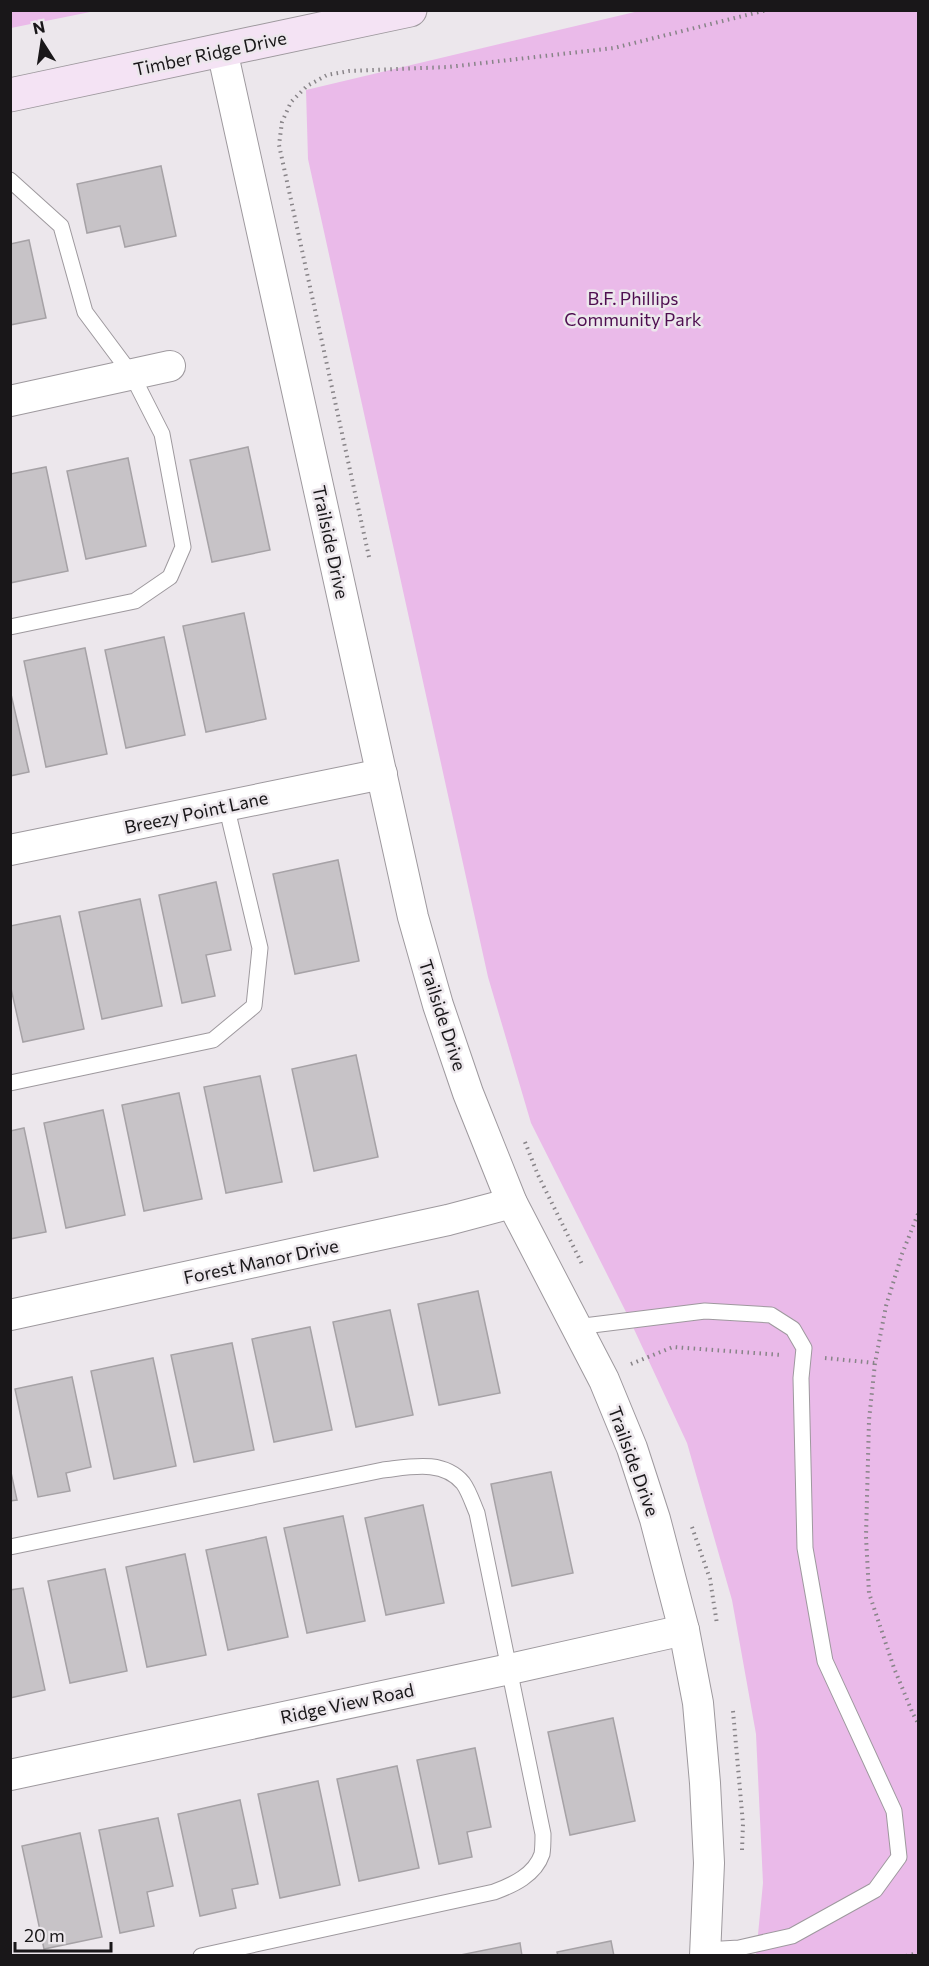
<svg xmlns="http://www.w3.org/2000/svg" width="929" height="1966" viewBox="0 0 929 1966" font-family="Commissioner,sans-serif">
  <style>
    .green { fill: #eabae9 }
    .building { fill: #c7c3c7; stroke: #a6a2a6; stroke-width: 1.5 }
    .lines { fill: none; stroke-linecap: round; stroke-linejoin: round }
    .lane-casing { stroke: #9e999e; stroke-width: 17 }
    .street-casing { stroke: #9e999e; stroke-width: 32 }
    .secondary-casing { stroke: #9e999e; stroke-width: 35 }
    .path { stroke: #888488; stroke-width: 4; stroke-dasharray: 1.5 4.5; stroke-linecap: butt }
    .lane { stroke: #fff; stroke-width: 15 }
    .street { stroke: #fff; stroke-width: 30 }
    .secondary { stroke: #f4e3f4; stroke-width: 33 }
    .labels { text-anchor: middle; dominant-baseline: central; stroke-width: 5; stroke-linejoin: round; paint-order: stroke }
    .street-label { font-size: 18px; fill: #191719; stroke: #ece7ec }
    .park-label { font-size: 18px; fill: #4e0e50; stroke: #ece7ec }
  </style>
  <rect width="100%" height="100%" fill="#ece7ec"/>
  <g class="green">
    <path d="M11,10H95V11L11,28Z"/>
    <path d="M639,11H918V1955H756L763,1883L756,1734L732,1600L687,1443L626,1312L531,1123L488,977L308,159L306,90Z"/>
  </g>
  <g class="building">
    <path d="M161,166L176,236L125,247L120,226L87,233L77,184Z"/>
    <path d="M29,240L46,318L10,325V244Z"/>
    <path d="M248,447L270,550L212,562L190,460Z"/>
    <path d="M128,458L146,546L86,559L67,471Z"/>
    <path d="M46,467L68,571L10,583V474Z"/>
    <path d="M244,613L266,719L206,732L183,626Z"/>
    <path d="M164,637L185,735L126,748L105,650Z"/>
    <path d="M85,648L107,754L46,767L24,661Z"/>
    <path d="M10,690L29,772L10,776Z"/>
    <path d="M338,860L359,961L295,974L273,874Z"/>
    <path d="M216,882L231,950L206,955L215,996L182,1003L159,895Z"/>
    <path d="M140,899L162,1006L102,1019L79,912Z"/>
    <path d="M60,916L84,1029L23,1042L10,984V926Z"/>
    <path d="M356,1055L378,1157L314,1171L292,1069Z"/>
    <path d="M260,1076L282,1182L226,1193L204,1087Z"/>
    <path d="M179,1093L202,1199L144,1211L122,1105Z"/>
    <path d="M103,1110L125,1215L66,1228L44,1123Z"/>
    <path d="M24,1128L46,1232L10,1239V1131Z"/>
    <path d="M478,1291L500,1393L439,1405L418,1304Z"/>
    <path d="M390,1310L413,1415L356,1427L333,1322Z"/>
    <path d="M310,1327L332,1430L274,1442L252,1339Z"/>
    <path d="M232,1343L254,1450L194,1462L171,1355Z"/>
    <path d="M153,1358L176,1466L114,1479L91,1371Z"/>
    <path d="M72,1377L91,1467L66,1473L70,1491L38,1497L15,1389Z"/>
    <path d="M10,1468L17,1500L10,1501Z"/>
    <path d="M551,1472L573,1573L512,1586L491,1484Z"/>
    <path d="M423,1505L444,1603L386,1615L365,1518Z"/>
    <path d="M343,1516L365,1621L307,1633L284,1528Z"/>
    <path d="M266,1537L288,1637L228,1650L206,1550Z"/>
    <path d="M185,1554L206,1655L147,1667L126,1567Z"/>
    <path d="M105,1569L127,1671L70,1683L48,1581Z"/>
    <path d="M23,1588L45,1690L10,1698V1590Z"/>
    <path d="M613,1718L635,1821L570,1835L548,1732Z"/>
    <path d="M475,1748L491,1827L467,1832L472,1857L439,1864L417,1760Z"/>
    <path d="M397,1766L419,1868L359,1881L337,1779Z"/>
    <path d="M318,1781L340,1885L280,1898L258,1794Z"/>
    <path d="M240,1800L258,1884L232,1889L236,1908L200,1916L178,1814Z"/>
    <path d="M158,1818L173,1886L147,1892L154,1926L120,1933L99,1830Z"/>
    <path d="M80,1833L102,1937L44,1949L22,1846Z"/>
    <path d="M611,1941L614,1956H558L557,1952Z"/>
    <path d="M520,1943L522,1956H460V1955Z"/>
  </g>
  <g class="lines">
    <g class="lane-casing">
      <g id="lane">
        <path d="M10,180L61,226L85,312L132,375L162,434L183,547L170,577L135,601L10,627"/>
        <path d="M10,1083L213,1040L254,1006L260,948L226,805"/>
        <path d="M576,1327L705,1311L771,1315L793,1329L804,1348L801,1378L805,1548L825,1661L894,1811L899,1857L875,1890L792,1936L739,1948L705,1950"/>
        <path d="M10,1547L383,1470C410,1467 443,1459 463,1483C469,1491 473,1504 477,1513L543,1834C543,1840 543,1848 542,1854C535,1875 513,1885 494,1892L201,1956"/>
      </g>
    </g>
    <g class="street-casing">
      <g id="street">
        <path d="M222,50L413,917L438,1005L468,1093L512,1203L604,1380L632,1448L655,1519L684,1630L698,1703L705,1783L709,1863L705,1956"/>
        <path d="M10,401L170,366"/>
        <path d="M10,850L382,774"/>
        <path d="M10,1315L448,1220L512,1203"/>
        <path d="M10,1775L510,1669L684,1630"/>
      </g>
    </g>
    <g class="secondary-casing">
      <path id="secondary" d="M10,95L410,10"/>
    </g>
    <g class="path">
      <path d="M369,557L279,145L282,122L291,102L307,86L327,75L349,71L448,67L614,48L767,10"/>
      <path d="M525,1142L538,1175L583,1266"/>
      <path d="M918,1214L902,1254L886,1306L875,1363L869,1420L866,1537L869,1593L894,1668L913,1714L918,1723"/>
      <path d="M825,1358L875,1363"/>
      <path d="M631,1364L673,1347L782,1355"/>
      <path d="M692,1527L710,1579L717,1624"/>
      <path d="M733,1711L743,1824L742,1850"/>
      <path d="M906,1956L918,1953"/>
    </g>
    <use href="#lane" class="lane"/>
    <use href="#street" class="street"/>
    <use href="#secondary" class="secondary"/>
  </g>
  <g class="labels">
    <g class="street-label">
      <text transform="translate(210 53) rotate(-12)">Timber Ridge Drive</text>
      <text transform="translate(331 542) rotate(78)">Trailside Drive</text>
      <text transform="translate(196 812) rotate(-12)">Breezy Point Lane</text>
      <text transform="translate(443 1015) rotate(72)">Trailside Drive</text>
      <text transform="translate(261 1261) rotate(-12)">Forest Manor Drive</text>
      <text transform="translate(634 1461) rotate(70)">Trailside Drive</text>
      <text transform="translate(347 1703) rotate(-12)">Ridge View Road</text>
    </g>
    <g class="park-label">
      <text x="633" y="298">B.F. Phillips<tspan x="633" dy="21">Community Park</tspan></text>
    </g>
  </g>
  <rect width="929" height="1966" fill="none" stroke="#191719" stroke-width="24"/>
  <g transform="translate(42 42) rotate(348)" stroke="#ece7ec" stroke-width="4.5" paint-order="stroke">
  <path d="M0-4.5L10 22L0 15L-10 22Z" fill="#191719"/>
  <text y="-9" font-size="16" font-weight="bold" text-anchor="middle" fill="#191719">N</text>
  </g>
  <path d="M15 1942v9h96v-9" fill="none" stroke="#191719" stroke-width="3"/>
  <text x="24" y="1942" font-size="18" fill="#191719" stroke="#ece7ec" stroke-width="4.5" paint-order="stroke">20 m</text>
</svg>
